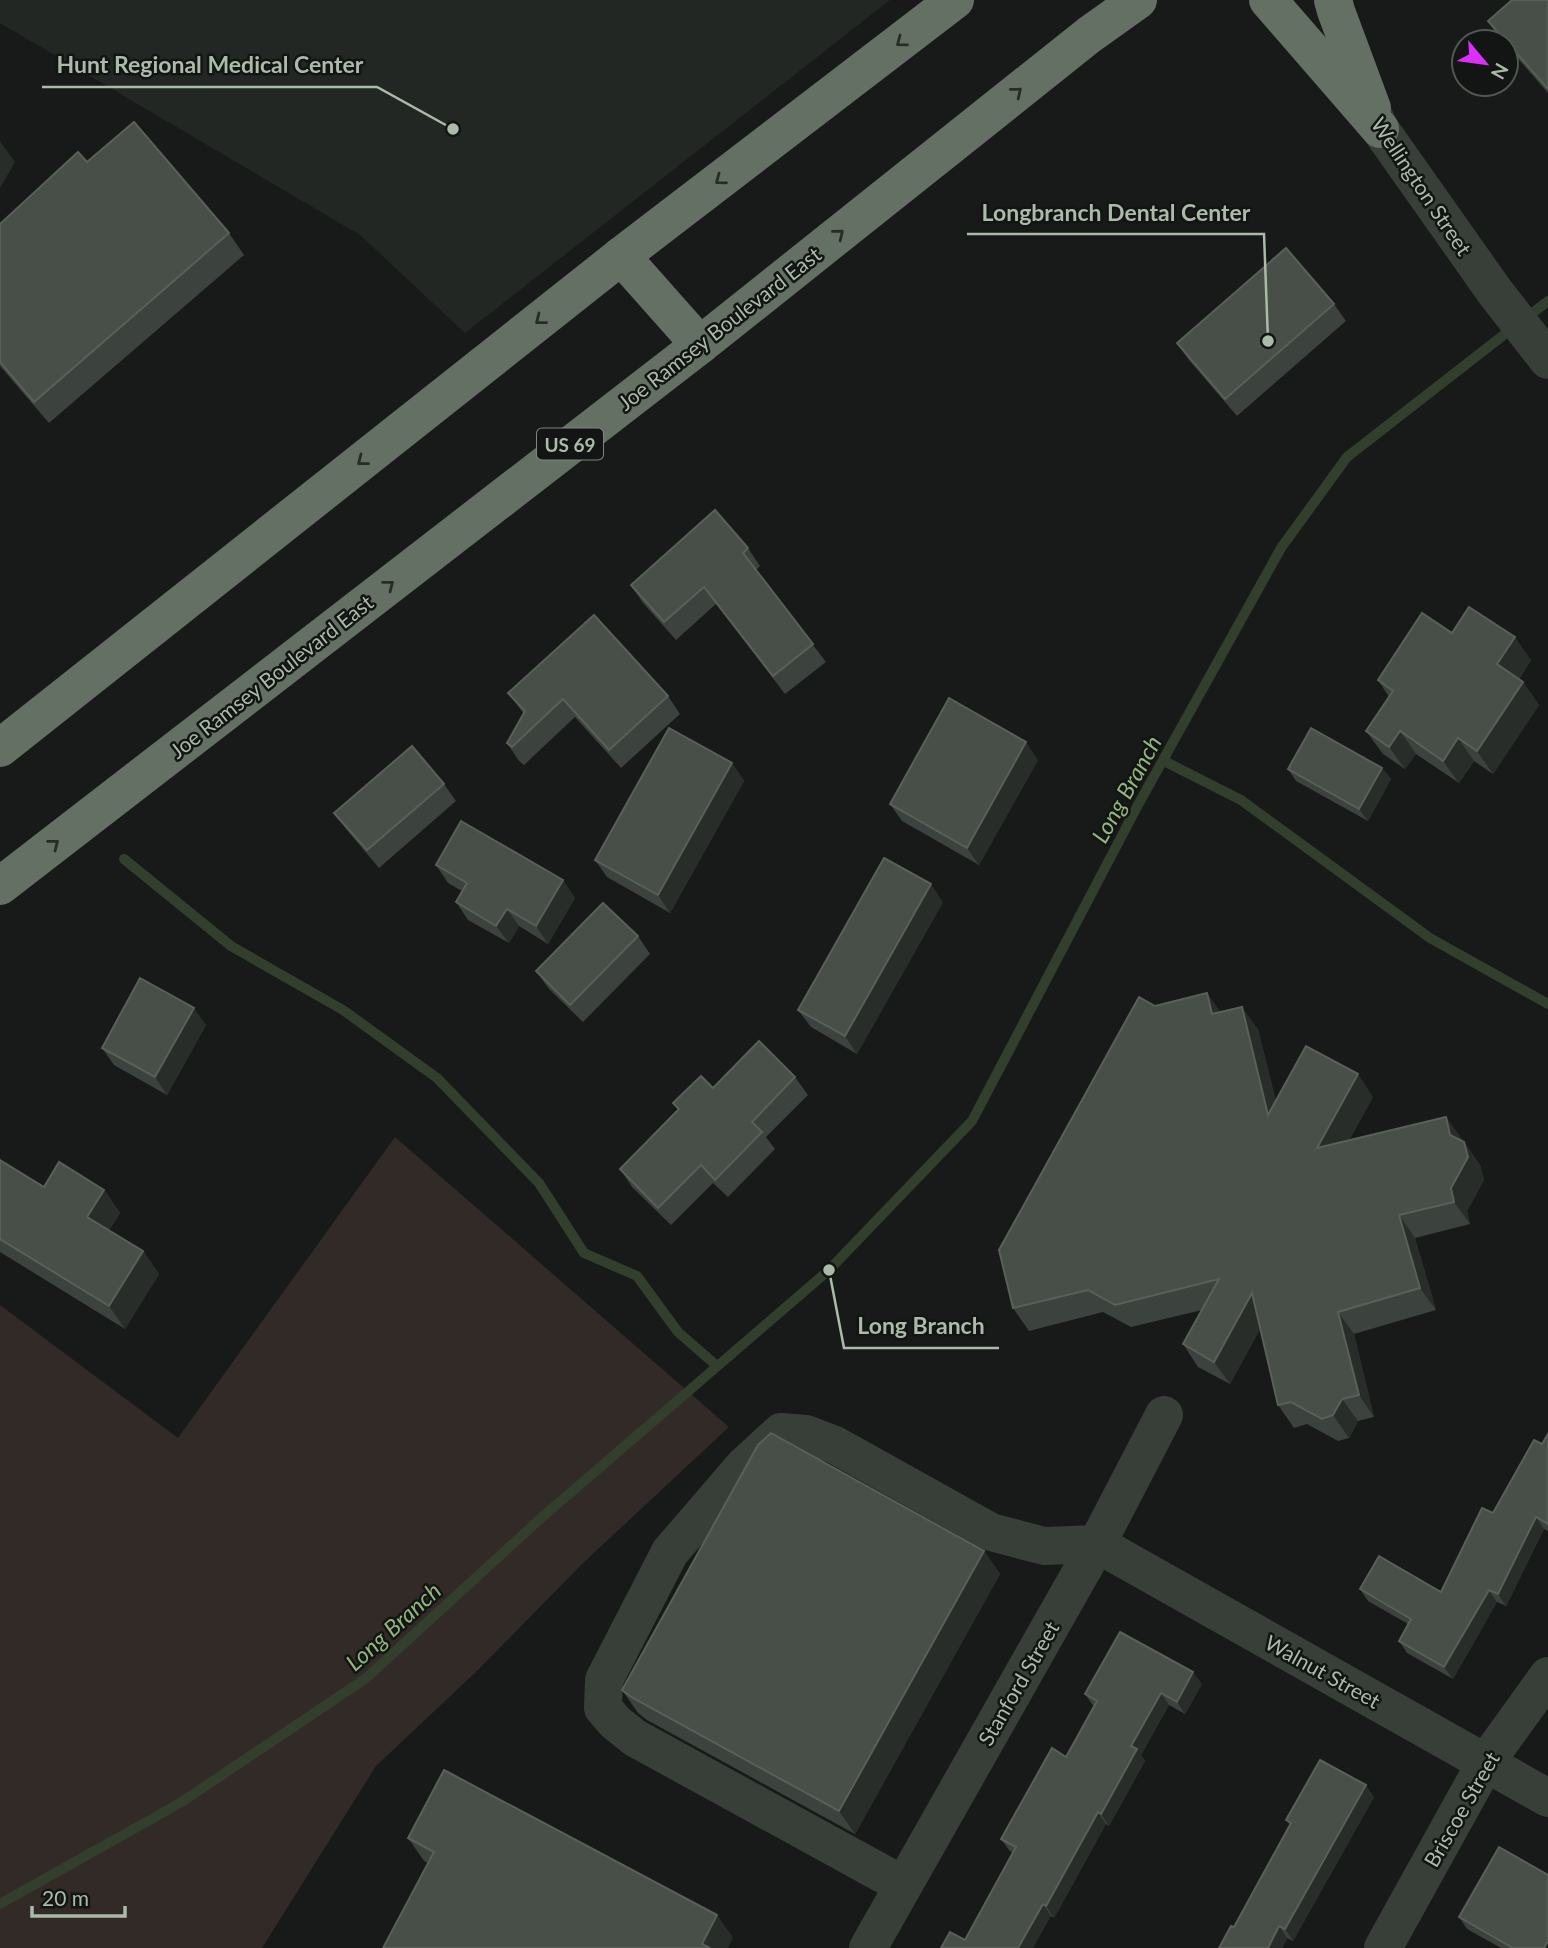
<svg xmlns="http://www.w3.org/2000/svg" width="1548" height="1948" viewBox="0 0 1548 1948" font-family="Lato,sans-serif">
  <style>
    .built { fill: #232724 }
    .green { fill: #322a27 }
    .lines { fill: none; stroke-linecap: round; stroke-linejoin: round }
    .stream { stroke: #333f2d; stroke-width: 10 }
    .minor { stroke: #383f38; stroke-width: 38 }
    .highway { stroke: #657064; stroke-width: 38 }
    .wall { fill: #3c423d }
    .shaded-wall { fill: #282d29 }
    .building { fill: #484f49; stroke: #586058; stroke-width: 2 }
    .oneway { stroke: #272c27 }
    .labels { text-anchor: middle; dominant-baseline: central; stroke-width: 5; stroke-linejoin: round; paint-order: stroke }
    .shield { fill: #121513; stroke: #7d887c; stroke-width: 2 }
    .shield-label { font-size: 19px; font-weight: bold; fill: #abbaa9 }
    .street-label { font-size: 21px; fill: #abbaa9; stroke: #121513 }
    .water-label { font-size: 23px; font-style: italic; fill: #93b67f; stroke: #121513 }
    .leader { fill: none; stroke: #abbaa9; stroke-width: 2.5 }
    .callout-dot { fill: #abbaa9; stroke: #121513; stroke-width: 2.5 }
    .callout-label { font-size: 23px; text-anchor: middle; font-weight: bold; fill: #abbaa9; stroke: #121513; stroke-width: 5; stroke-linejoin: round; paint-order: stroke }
  </style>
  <rect width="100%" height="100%" fill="#171a18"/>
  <path class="built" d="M0,0H890L465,333L360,235L0,23Z"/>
  <path class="green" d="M395,1137L729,1427L582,1564L478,1670L376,1766L262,1948H0V1305L178,1438Z"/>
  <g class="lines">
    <g class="stream">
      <path d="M1526,318L1548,301"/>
      <path d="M1164,761L1241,800L1430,938L1548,1004"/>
      <path d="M124,859L231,946L343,1010L437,1078L539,1183L584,1253L637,1276L678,1332L717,1366"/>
      <path d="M0,1904L180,1803L365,1679L540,1519L829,1270L972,1121L1138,805L1281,548L1347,457L1514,327"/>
    </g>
    <g class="minor">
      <path d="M1365,98L1380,129L1495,292L1548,360"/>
      <path d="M903,1885L635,1738L615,1722L603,1708L604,1680L670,1552L744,1466L781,1432L806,1434L835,1445L991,1532L1044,1546L1097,1544L1548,1798"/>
      <path d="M868,1948L1097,1544L1164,1415"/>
      <path d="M1383,1948L1486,1762L1548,1676"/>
    </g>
    <g class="highway">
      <path d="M1268,0L1380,129"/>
      <path d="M1333,0L1336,11L1372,108"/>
      <path d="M621,256L700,345"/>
      <path d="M0,748L621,256L955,0"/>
      <path d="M0,886L700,345L1089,35L1138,0"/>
    </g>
  </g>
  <g class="wall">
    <path d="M1548,0V93L1506,45V42H1503L1500,39L1488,21Z"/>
    <path d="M87,162L229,233L244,255L49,423L0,366V224Z"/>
    <path d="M1334,304L1346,321L1237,416L1189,360L1177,343Z"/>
    <path d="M748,548L760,566L756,570L826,662L785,694L716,604L676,640L643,603L631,585Z"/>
    <path d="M1452,633L1531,660L1519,679L1523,682L1539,705L1493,774L1474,761L1459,783L1416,754L1405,769L1383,754L1366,731L1389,697L1378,680Z"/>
    <path d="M508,693L668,696L680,714L621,768L575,717L524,765L519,761L507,743L524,714Z"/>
    <path d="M1038,760L979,865L902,821L890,804Z"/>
    <path d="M732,763L744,781L670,913L607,877L595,860Z"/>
    <path d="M1382,768L1391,779L1368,821L1296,781L1288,769Z"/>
    <path d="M444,784L456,801L379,868L347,830L334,813Z"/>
    <path d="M436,865L563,880L575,898L548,944L519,926L509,943L468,920L456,902L462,891L448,883Z"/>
    <path d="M943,902L857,1054L811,1027L798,1010Z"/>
    <path d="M638,936L650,954L583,1022L549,989L536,971Z"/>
    <path d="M1207,993L1220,1012L1258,1029L1276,1102L1373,1097L1349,1140L1446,1117L1462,1141L1464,1142L1480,1165L1484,1180L1467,1211L1470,1224L1415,1238L1436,1310L1354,1334L1374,1417L1358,1421L1349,1438L1338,1441L1307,1424L1294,1428L1278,1405L1260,1329L1230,1384L1198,1367L1183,1344L1202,1310L1131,1327L1103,1312L1029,1331L1013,1308L1155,1006Z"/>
    <path d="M206,1025L167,1095L114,1065L102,1048Z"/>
    <path d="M795,1077L808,1095L766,1137L775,1149L728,1197L713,1183L671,1225L632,1187L620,1169L678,1110L673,1103L713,1088Z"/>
    <path d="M0,1160L44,1187L104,1190L120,1213L109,1230L143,1251L159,1274L125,1329L0,1252Z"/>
    <path d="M1548,1434V1531L1544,1529L1506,1606L1497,1602L1453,1679L1407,1653L1399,1641L1408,1624L1368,1601L1360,1589L1441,1592L1493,1513L1542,1444Z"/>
    <path d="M984,1551L1000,1574L855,1834L647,1720L638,1713L622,1690Z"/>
    <path d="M1202,1684L1185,1714L1169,1705L1141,1755L1145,1761L1109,1826L1106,1824L1054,1918L1051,1916L965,1940L1013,1853L1009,1850L1001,1839L1066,1757L1094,1707L1085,1694Z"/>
    <path d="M1374,1797L1293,1941L1287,1938L1282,1948H1219L1234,1927L1290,1825L1286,1820Z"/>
    <path d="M408,1838L717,1915L733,1938L428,1863L424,1861Z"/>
    <path d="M1459,1917L1548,1948H1501L1467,1929Z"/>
  </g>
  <g class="shaded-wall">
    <path d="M0,141L15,162L0,188Z"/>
    <path d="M1515,637L1531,660L1513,687L1497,664Z"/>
    <path d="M1523,682L1539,705L1493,774L1477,751Z"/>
    <path d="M1400,731L1416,754L1405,769L1389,747Z"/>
    <path d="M1458,738L1474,761L1459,783L1443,761Z"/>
    <path d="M1026,742L1038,760L979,865L967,848Z"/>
    <path d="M732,763L744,781L670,913L658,895Z"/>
    <path d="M1382,768L1391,779L1368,821L1359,809Z"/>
    <path d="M563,880L575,898L548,944L536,926Z"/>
    <path d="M931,884L943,902L857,1054L845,1036Z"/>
    <path d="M507,909L519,926L509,943L496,926Z"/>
    <path d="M1207,993L1223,1016L1212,1014Z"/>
    <path d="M1242,1007L1258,1029L1284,1137L1268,1115Z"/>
    <path d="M194,1008L206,1025L167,1095L155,1077Z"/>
    <path d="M1358,1074L1373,1097L1333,1170L1317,1148Z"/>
    <path d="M1446,1117L1462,1139L1466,1157L1450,1135Z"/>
    <path d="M1464,1142L1480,1165L1484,1180L1467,1211L1470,1224L1454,1202L1451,1188Z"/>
    <path d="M104,1190L120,1213L103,1240L87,1217Z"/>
    <path d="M1399,1215L1415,1238L1436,1310L1420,1288Z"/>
    <path d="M143,1251L159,1274L125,1329L109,1306Z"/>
    <path d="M1252,1293L1267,1316L1230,1384L1214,1362Z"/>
    <path d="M1338,1312L1354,1334L1374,1417L1359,1395Z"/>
    <path d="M1342,1399L1358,1421L1349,1438L1333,1415Z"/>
    <path d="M1536,1517L1544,1529L1506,1606L1498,1594Z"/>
    <path d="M984,1551L1000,1574L855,1834L839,1811Z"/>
    <path d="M1489,1590L1497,1602L1453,1679L1444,1667Z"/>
    <path d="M1193,1672L1202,1684L1185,1714L1177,1702Z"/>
    <path d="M1161,1693L1169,1705L1141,1755L1145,1761L1109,1826L1101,1814L1131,1746Z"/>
    <path d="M1366,1785L1374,1797L1293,1941L1285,1929Z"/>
    <path d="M1098,1812L1106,1824L1054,1918L1046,1906Z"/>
    <path d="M1043,1904L1051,1916L1033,1948H1018Z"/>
    <path d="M717,1915L733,1938L728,1948H705L702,1944Z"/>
    <path d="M1279,1926L1287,1938L1282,1948H1268Z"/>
  </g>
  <g class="building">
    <path d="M1512,0H1548V89L1488,21Z"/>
    <path d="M134,122L229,233L34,402L0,362V224L78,152L87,162Z"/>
    <path d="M1286,248L1334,304L1225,399L1177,343Z"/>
    <path d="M715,510L748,548L743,553L813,644L773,676L704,587L664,622L631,585Z"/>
    <path d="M1469,607L1515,637L1497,664L1523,682L1477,751L1458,738L1443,761L1400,731L1389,747L1366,731L1393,691L1378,680L1422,613L1452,633Z"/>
    <path d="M594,615L668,696L609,750L563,699L512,747L507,743L525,711L508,693Z"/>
    <path d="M949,698L1026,742L967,848L890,804Z"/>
    <path d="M669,728L732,763L658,895L595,860Z"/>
    <path d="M1311,728L1382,768L1359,809L1288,769Z"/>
    <path d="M412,746L444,784L367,850L334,813Z"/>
    <path d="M461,821L563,880L536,926L507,909L496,926L456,902L467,883L436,865Z"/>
    <path d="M884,858L931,884L845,1036L798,1010Z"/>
    <path d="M603,903L638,936L570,1005L536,971Z"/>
    <path d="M140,978L194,1008L155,1077L102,1048Z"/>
    <path d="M1207,993L1212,1014L1242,1007L1268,1115L1306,1046L1358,1074L1317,1148L1446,1117L1450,1135L1464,1142L1468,1157L1451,1188L1454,1202L1399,1215L1420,1288L1338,1312L1359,1395L1342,1399L1333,1415L1322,1419L1291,1402L1278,1405L1252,1293L1214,1362L1183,1344L1219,1279L1115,1305L1088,1290L1013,1308L999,1250L1139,997L1155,1006Z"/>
    <path d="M759,1041L795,1077L752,1122L762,1132L715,1180L701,1165L658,1208L620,1169L679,1109L673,1103L701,1076L713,1088Z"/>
    <path d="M0,1160L44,1187L59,1162L104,1190L87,1217L143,1251L109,1306L0,1239Z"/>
    <path d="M771,1433L984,1551L839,1811L631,1697L622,1690L758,1445Z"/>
    <path d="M1548,1434V1524L1536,1517L1498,1594L1489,1590L1444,1667L1399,1641L1411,1619L1360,1589L1379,1556L1441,1592L1482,1508L1493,1513L1534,1440L1542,1444Z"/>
    <path d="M1120,1632L1193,1672L1177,1702L1161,1693L1131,1746L1137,1749L1101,1814L1098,1812L1046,1906L1043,1904L1018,1948H941L950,1932L965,1940L1016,1847L1001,1839L1052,1748L1066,1757L1097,1701L1085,1694Z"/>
    <path d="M1320,1760L1366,1785L1285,1929L1279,1926L1268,1948H1219L1231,1926L1234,1927L1291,1823L1286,1820Z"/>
    <path d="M444,1770L717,1915L702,1944L710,1948H383L434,1852L408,1838Z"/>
    <path d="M1499,1847L1548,1875V1941L1544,1948H1513L1459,1917Z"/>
  </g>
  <defs><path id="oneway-chevron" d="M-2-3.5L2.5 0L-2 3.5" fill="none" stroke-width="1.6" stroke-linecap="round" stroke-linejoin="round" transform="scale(1.75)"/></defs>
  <g class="oneway">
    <use href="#oneway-chevron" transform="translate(901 42) rotate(143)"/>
    <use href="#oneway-chevron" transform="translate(1017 92) rotate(-39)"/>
    <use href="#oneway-chevron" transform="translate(720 180) rotate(143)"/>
    <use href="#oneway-chevron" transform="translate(839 234) rotate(-39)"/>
    <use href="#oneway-chevron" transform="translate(540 320) rotate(142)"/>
    <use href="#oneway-chevron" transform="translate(362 461) rotate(142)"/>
    <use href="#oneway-chevron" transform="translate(389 585) rotate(-38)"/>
    <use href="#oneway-chevron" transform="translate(54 844) rotate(-38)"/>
  </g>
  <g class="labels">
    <rect class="shield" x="537" y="428.5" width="66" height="31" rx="5"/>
    <g class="shield-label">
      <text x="570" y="444">US 69</text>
    </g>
    <g class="street-label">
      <text transform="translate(1422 186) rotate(56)">Wellington Street</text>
      <text transform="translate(719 328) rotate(-38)">Joe Ramsey Boulevard East</text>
      <text transform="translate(271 676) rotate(-38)">Joe Ramsey Boulevard East</text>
      <text transform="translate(1323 1671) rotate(29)">Walnut Street</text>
      <text transform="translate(1018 1683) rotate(-60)">Stanford Street</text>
      <text transform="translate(1461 1809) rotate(-60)">Briscoe Street</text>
    </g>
    <g class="water-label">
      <text transform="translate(1126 789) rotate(-61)">Long Branch</text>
      <text transform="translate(393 1626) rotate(-42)">Long Branch</text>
    </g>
  </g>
  <path class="leader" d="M453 129L377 87H42M1268 341L1264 234H967M829 1270L844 1348H999"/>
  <g class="callout-dot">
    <circle cx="453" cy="129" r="7"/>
    <circle cx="1268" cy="341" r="7"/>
    <circle cx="829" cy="1270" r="7"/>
  </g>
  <g class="callout-label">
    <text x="210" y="73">Hunt Regional Medical Center</text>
    <text x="1116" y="221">Longbranch Dental Center</text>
    <text x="921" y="1334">Long Branch</text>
  </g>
  <g transform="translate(1485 63) rotate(119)"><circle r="33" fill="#121513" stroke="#4f574f" stroke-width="2"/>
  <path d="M0-5L12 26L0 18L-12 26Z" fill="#da30fa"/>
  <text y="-10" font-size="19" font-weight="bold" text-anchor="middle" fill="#abbaa9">N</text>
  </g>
  <path d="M32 1906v10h93v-10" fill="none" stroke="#abbaa9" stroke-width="3.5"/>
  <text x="42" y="1906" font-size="21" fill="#abbaa9" stroke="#121513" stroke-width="5" paint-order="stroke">20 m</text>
</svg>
